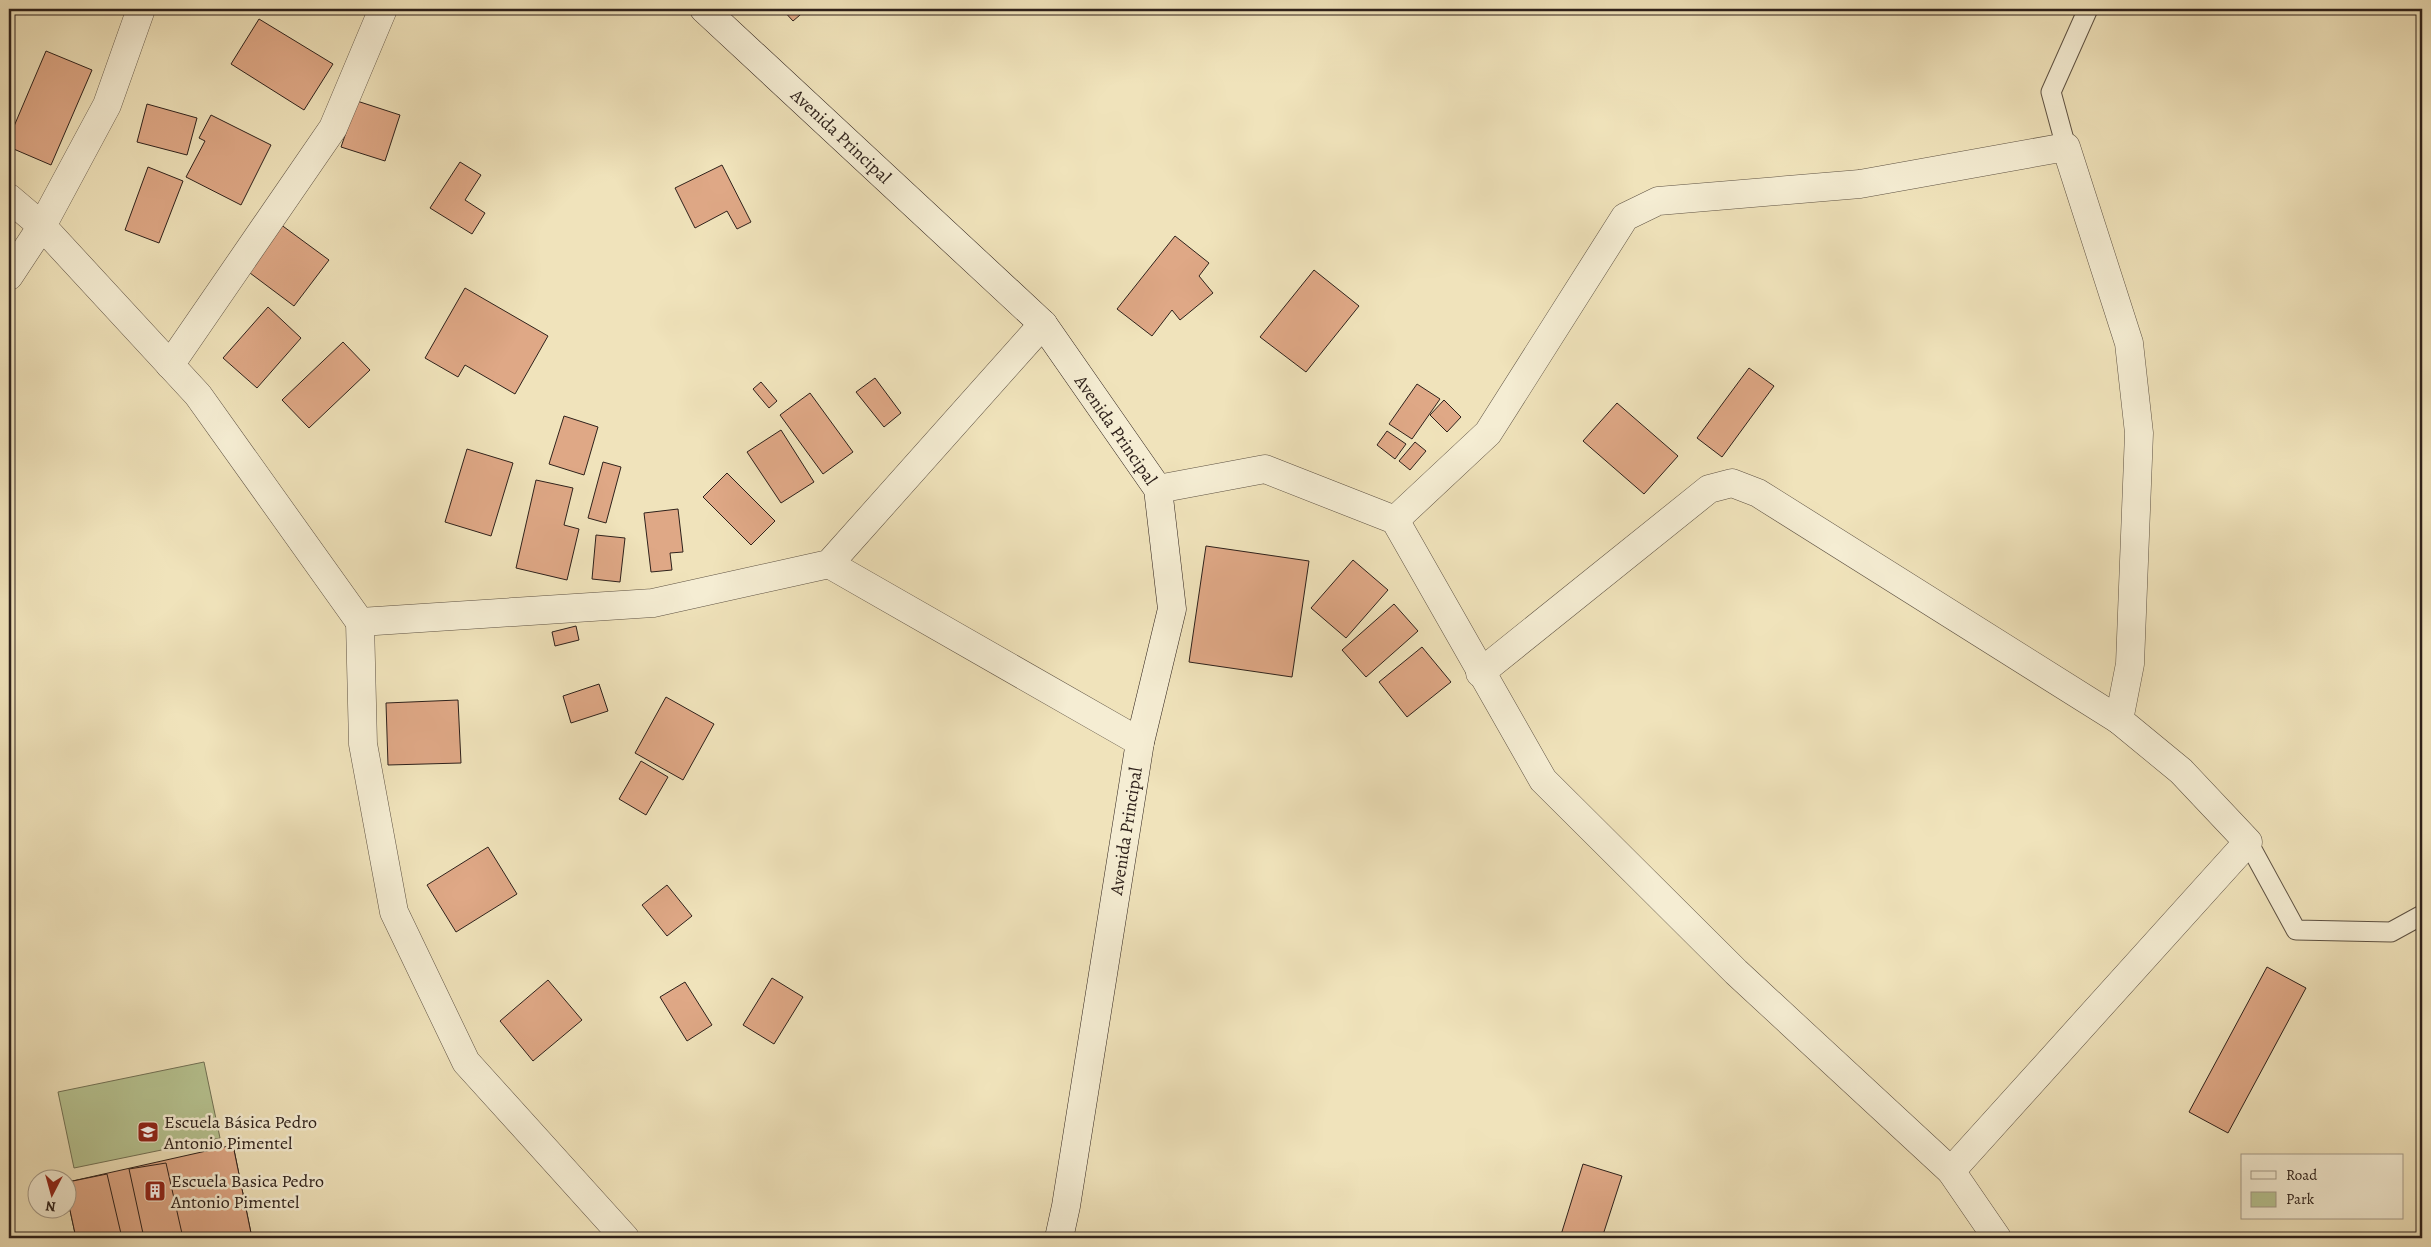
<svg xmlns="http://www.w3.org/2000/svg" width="2431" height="1247" viewBox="0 0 2431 1247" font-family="Alegreya,serif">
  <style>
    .green { fill: #b7c492; stroke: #727256 }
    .building { fill: #dfa886; stroke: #2e211b }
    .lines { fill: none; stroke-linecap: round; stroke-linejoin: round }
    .lane-casing { stroke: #5e5243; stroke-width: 21 }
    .street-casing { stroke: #5e5243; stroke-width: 29 }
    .secondary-casing { stroke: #2e211b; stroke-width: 29 }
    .lane { stroke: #f5edd3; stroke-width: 19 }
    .street { stroke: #f5edd3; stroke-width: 28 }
    .secondary { stroke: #f5edd3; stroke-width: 28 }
    .labels { text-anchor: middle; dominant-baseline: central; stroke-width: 5; stroke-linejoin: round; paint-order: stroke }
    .street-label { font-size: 18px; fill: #2e211b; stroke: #f5edd3 }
    .poi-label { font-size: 18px; fill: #2e211b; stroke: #f5edd3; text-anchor: start }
  </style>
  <rect width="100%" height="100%" fill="#f0e3bb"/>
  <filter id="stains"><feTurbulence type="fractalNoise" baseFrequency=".004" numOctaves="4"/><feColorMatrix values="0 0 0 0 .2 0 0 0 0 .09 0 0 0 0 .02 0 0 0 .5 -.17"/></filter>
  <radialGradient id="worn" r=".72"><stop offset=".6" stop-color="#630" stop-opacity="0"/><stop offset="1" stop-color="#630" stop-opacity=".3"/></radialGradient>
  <path class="green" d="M204,1062L220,1138L74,1168L58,1092Z"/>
  <g class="building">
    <path d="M782,9H807L793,21Z"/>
    <path d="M259,19L333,64L304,110L231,64Z"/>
    <path d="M46,51L92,70L51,165L9,147V138Z"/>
    <path d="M357,101L400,115L385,161L341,147Z"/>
    <path d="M147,104L197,118L187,155L137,142Z"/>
    <path d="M211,115L271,145L241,205L186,177L205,141L199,138Z"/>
    <path d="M460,162L481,175L465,200L485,213L472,234L430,208Z"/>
    <path d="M722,165L751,222L737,229L727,211L695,228L675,188Z"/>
    <path d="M148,167L183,181L159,243L125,230Z"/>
    <path d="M280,224L329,260L294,306L246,270Z"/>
    <path d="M1175,236L1209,263L1199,276L1213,293L1180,320L1172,310L1152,336L1117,309Z"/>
    <path d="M1314,270L1359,306L1306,372L1260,337Z"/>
    <path d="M465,288L548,336L515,394L465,365L458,377L425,358Z"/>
    <path d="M268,307L301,338L257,388L223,358Z"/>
    <path d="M343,342L370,370L309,428L282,400Z"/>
    <path d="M1749,368L1774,386L1722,457L1697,438Z"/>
    <path d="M875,378L901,413L884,427L856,392Z"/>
    <path d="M761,382L777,401L769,408L753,389Z"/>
    <path d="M1417,384L1440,399L1412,439L1389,424Z"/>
    <path d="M810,393L853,452L823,474L780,415Z"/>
    <path d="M1444,400L1461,417L1447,432L1430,415Z"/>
    <path d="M1617,403L1678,456L1644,494L1583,441Z"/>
    <path d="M564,416L598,427L584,475L549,464Z"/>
    <path d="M781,430L814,482L781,503L747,452Z"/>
    <path d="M1387,431L1406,444L1395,459L1377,445Z"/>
    <path d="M1415,442L1426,451L1410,470L1399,461Z"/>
    <path d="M467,449L513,463L491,536L445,522Z"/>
    <path d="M603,462L621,467L606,523L588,518Z"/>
    <path d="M727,473L775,521L751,545L703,497Z"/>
    <path d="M536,480L573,488L564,525L579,529L567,580L516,568Z"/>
    <path d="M678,509L683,552L670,553L672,570L651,572L644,513Z"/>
    <path d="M596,535L625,538L620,582L592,579Z"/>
    <path d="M1206,546L1309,561L1292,677L1189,662Z"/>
    <path d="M1353,560L1388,590L1346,638L1311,608Z"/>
    <path d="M1394,604L1418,631L1366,677L1342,650Z"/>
    <path d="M576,626L579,640L555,646L552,632Z"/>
    <path d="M1422,647L1451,682L1407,717L1379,682Z"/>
    <path d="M599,684L608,711L571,723L563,696Z"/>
    <path d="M666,697L714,724L683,780L635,753Z"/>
    <path d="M458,700L461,763L388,765L386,703Z"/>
    <path d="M641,761L668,777L646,815L619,799Z"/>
    <path d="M488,847L517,894L456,932L427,885Z"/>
    <path d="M667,885L692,916L667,936L642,905Z"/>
    <path d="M2267,967L2306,988L2228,1133L2189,1112Z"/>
    <path d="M772,978L803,997L774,1044L743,1025Z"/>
    <path d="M548,980L582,1020L533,1061L500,1021Z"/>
    <path d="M685,982L712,1025L687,1041L660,997Z"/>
    <path d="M233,1145L252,1238H206L187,1157Z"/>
    <path d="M233,1145L252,1238H76L68,1201V1182Z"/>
    <path d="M166,1163L183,1238H144L129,1169Z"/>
    <path d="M1583,1164L1622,1176L1602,1238H1560Z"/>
    <path d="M107,1174L122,1238H76L68,1201V1182Z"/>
  </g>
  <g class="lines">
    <g class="lane-casing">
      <g id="lane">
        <path d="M2066,147L2051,92L2088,9"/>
        <path d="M2248,842L2296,930L2391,932L2422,915"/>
      </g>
    </g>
    <g class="street-casing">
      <g id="street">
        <path d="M9,198L42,226L198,395L360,622L653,603L829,564L1043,324"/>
        <path d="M9,276L42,226L107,105L141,9"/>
        <path d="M170,365L333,128L383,9"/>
        <path d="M1158,489L1265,469L1395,520L1543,780L1736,972L1951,1171L1997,1238"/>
        <path d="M1395,520L1488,433L1625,217L1658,201L1860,184L2066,147L2129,343L2139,433L2130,664L2119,720L2181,771L2248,842L1951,1171"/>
        <path d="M829,564L1140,742"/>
        <path d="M360,622L363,744L394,912L466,1062L625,1238"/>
        <path d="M1480,673L1709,489L1732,483L1758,493L2119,720"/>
      </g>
    </g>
    <g class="secondary-casing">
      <path id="secondary" d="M704,9L1043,324L1158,489L1172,609L1140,742L1066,1206L1059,1238"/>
    </g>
    <use href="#lane" class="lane"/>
    <use href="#street" class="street"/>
    <use href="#secondary" class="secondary"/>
  </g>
  <defs>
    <g id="school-square" transform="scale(1.125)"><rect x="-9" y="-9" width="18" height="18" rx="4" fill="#8f2418" stroke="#f5edd3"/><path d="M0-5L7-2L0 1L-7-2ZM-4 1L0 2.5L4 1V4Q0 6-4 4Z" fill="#fff"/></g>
    <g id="building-square" transform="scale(1.125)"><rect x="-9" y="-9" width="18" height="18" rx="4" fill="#8f2418" stroke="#f5edd3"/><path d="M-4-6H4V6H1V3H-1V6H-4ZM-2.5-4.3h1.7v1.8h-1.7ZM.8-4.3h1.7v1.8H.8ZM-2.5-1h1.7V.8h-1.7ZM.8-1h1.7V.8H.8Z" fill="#fff"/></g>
  </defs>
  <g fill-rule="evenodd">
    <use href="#school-square" x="148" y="1132"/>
    <use href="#building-square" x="155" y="1191"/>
  </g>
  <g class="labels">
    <g class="street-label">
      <text transform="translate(841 136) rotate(43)">Avenida Principal</text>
      <text transform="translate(1116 430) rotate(55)">Avenida Principal</text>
      <text transform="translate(1126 831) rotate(-81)">Avenida Principal</text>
    </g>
    <g class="poi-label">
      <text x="164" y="1122">Escuela Básica Pedro<tspan x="164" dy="21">Antonio Pimentel</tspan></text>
      <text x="171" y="1181">Escuela Basica Pedro<tspan x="171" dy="21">Antonio Pimentel</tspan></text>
    </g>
  </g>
  <rect width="2431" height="1247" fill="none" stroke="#f0e3bb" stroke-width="30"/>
  <rect x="10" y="10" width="2411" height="1227" fill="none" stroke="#2e211b" stroke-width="2.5"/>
  <rect x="15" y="15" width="2401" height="1217" fill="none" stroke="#2e211b"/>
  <rect x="2241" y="1154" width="162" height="65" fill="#f5edd3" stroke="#a59b89"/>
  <rect x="2251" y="1171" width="25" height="8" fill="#f5edd3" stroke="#a59b89"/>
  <text x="2286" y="1180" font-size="15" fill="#2e211b">Road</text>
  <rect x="2251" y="1192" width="25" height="15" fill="#b7c492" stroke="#a59b89"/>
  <text x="2286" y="1204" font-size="15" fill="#2e211b">Park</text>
  <g transform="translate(52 1194) rotate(186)"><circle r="24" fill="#f5edd3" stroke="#a59b89"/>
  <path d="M0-4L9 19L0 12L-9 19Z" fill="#8f2418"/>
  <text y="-8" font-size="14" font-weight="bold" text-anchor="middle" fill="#2e211b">N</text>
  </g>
  <rect width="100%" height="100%" filter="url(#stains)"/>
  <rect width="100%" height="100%" fill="url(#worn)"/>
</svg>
